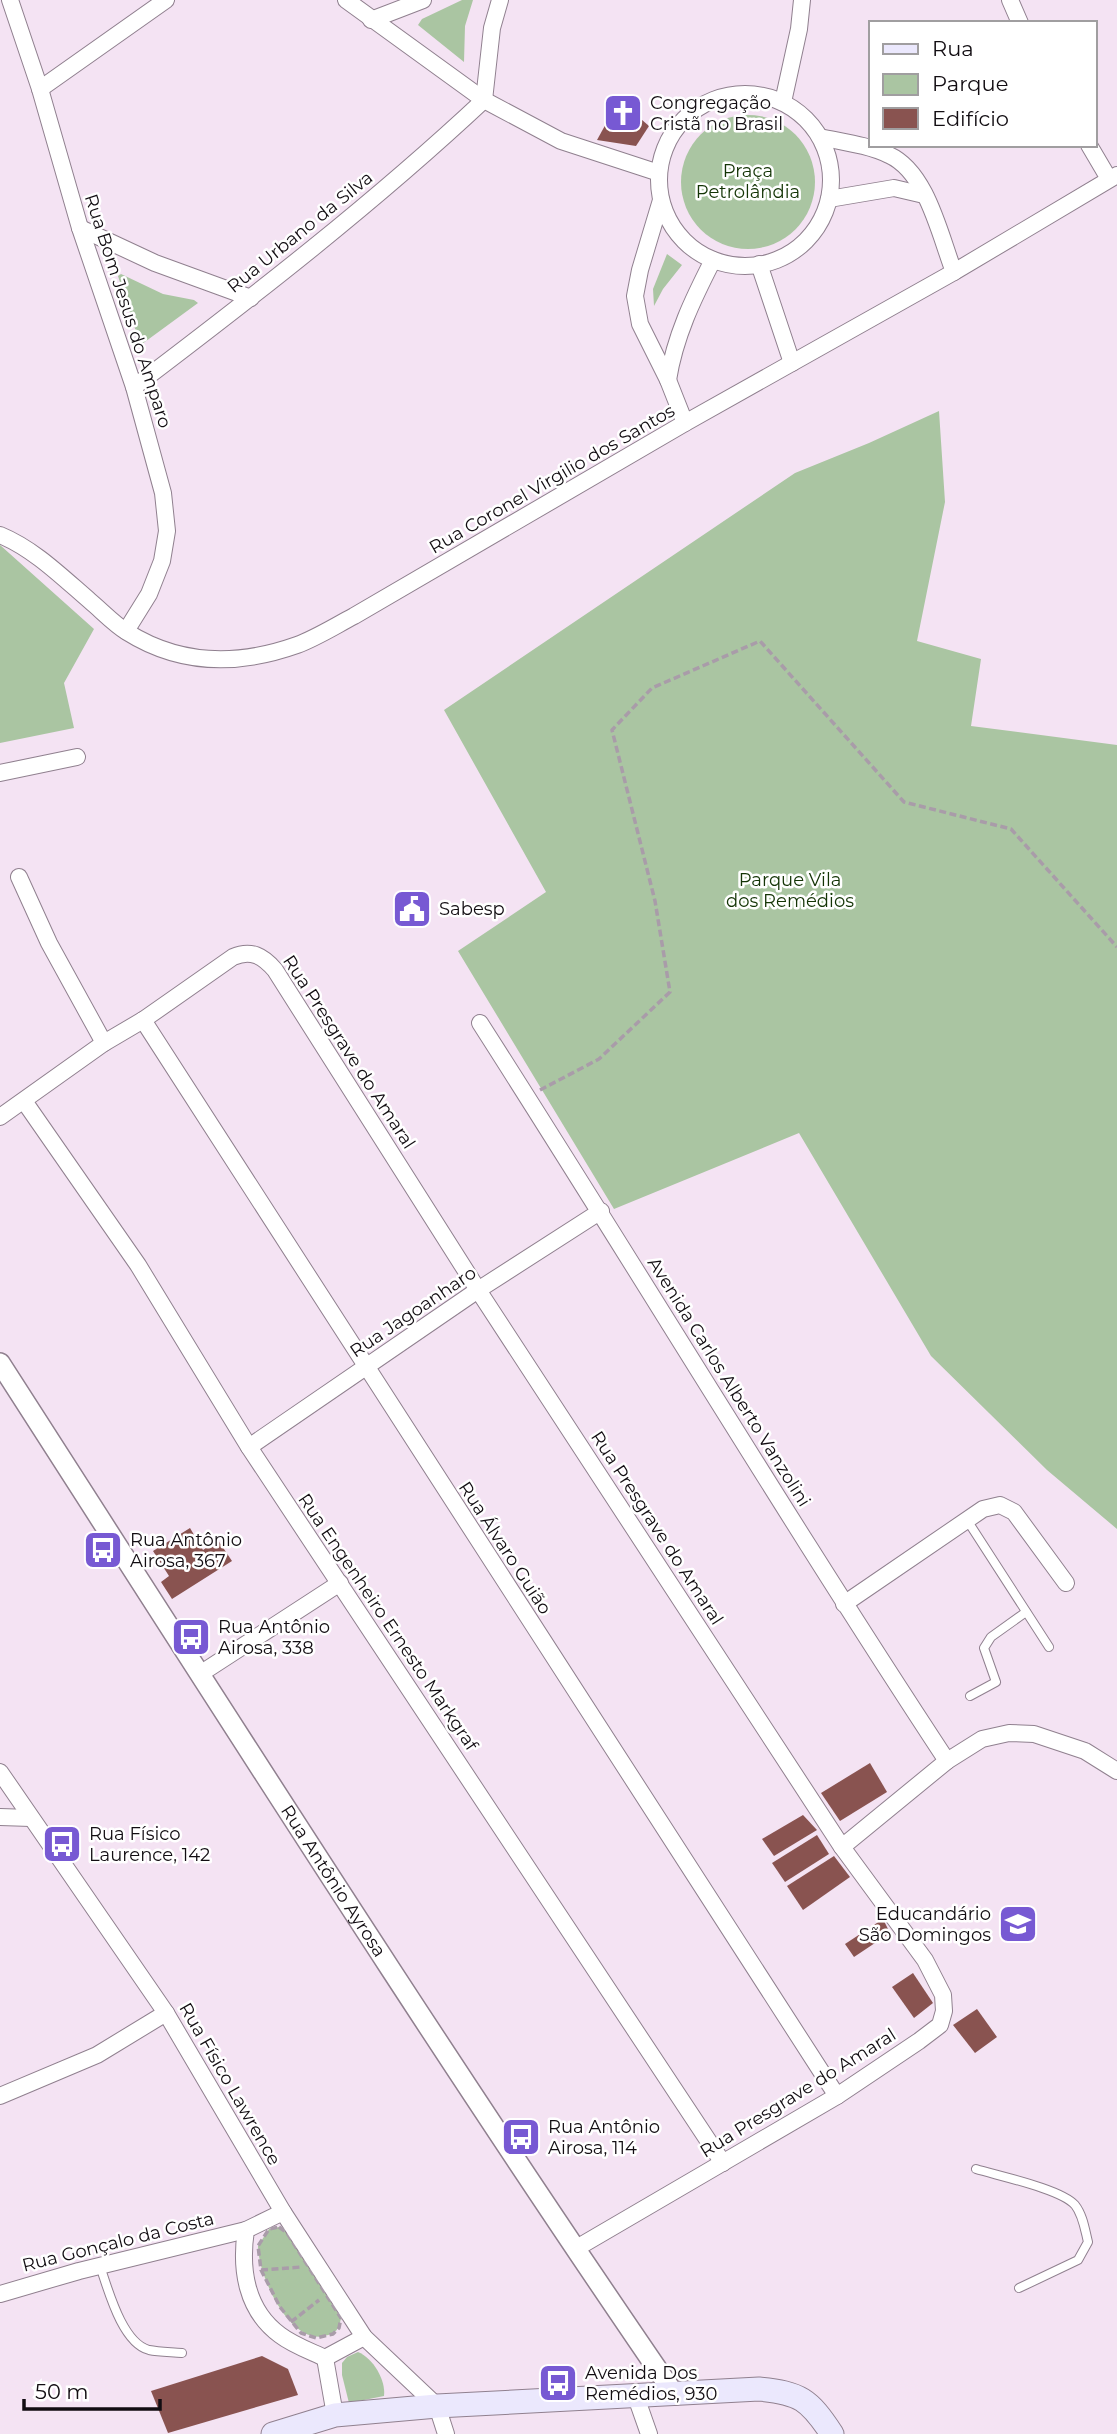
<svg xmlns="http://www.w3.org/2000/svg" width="1117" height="2434" viewBox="0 0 1117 2434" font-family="Montserrat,sans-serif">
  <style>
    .green { fill: #aac5a2 }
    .building { fill: #895350 }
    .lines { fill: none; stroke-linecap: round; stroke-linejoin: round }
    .service-casing { stroke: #90808f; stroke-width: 10 }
    .minor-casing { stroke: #90808f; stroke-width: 18 }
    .tertiary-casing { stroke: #90808f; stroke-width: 22 }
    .secondary-casing { stroke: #90808f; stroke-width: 25 }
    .path { stroke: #a99ca9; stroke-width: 3.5; stroke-dasharray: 7 3.5; stroke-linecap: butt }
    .service { stroke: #fff; stroke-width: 8 }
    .minor { stroke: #fff; stroke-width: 16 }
    .tertiary { stroke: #fff; stroke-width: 19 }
    .secondary { stroke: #ebe8fd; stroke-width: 23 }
    .labels { text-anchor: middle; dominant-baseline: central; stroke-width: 5; stroke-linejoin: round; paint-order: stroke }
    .poi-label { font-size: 18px; fill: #120d12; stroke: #fff; text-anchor: start }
    .park-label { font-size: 18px; fill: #133405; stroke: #fff }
    .street-label { font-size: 18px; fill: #120d12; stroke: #fff }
  </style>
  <rect width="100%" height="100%" fill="#f4e3f3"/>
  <g class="green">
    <path d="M462,0H473L465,26L464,62L418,25L422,19Z"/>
    <circle cx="748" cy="182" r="67"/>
    <path d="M667,254L682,265L663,289L654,306L653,289Z"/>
    <path d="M121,274L163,294L194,300L198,303L142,344H140L118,276Z"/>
    <path d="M939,411L945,502L917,641L981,659L971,726L1117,745V1529L1047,1470L931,1356L799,1133L614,1209L458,951L546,892L444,710L795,473L869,443Z"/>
    <path d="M0,545L94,629L64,683L74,728L0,743Z"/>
    <path d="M279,2227L287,2233L341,2318C339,2329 336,2334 324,2336C289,2344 258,2275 258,2246L269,2229Z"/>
    <path d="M358,2352C373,2358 386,2380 384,2396L349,2403L342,2375V2363L347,2357Z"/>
  </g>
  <g class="building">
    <path d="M619,100L649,126L636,146L597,140Z"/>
    <path d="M190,1528L203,1550L218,1540L232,1561L172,1599L161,1582L169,1576L153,1551Z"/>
    <path d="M870,1763L887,1792L840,1821L821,1793Z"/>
    <path d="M803,1815L817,1830L774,1856L762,1839Z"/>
    <path d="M817,1835L829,1854L785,1882L772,1863Z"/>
    <path d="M834,1856L850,1877L803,1910L787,1886Z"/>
    <path d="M883,1919L890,1933L854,1957L845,1944Z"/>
    <path d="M913,1973L933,2003L914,2018L892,1987Z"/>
    <path d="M977,2009L997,2037L975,2053L953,2025Z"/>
    <path d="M262,2356L288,2369L298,2395L168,2433L151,2391Z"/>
  </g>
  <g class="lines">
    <g class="service-casing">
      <g id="service">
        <path d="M967,1520L1049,1647"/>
        <path d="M970,1696L996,1682L984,1648L991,1637L1026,1612"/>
        <path d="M976,2169C999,2176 1061,2189 1075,2205C1083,2215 1085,2230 1088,2242L1078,2260L1019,2288"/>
        <path d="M100,2266C108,2289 122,2343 149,2350C159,2352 171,2352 182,2353"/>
      </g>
    </g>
    <g class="minor-casing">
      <g id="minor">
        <path d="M10,0L40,89L80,228L134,387L163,493L167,531L162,561L149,594L126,631"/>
        <path d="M346,0L484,100L561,141L659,173"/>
        <path d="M1010,0L1020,23"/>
        <path d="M371,20L423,0"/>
        <path d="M40,89L166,0"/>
        <circle cx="745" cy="180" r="86"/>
        <path d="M484,100L492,28L500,0"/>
        <path d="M783,102L799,29L802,0"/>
        <path d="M820,137C843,142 868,145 889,155C927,172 940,236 954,272"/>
        <path d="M1089,145L1109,179"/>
        <path d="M829,199L894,188L924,195"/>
        <path d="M661,200L640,270L635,296L640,324L668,380L685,423"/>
        <path d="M80,228L155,263L251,298"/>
        <path d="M759,264L792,363"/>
        <path d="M668,380C675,336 693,299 713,260"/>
        <path d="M134,387C254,296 374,203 484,100"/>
        <path d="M0,535C34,549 62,577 90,601C102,611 114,624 127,632C181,666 238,666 297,645C316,638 335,626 354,616L685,423L954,272L1117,175"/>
        <path d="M0,773L77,757"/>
        <path d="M19,877L49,943L104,1043"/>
        <path d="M143,1020L837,2096"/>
        <path d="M480,1023C637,1268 787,1518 947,1761"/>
        <path d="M24,1101L138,1265L249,1447L723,2163"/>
        <path d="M0,1117L104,1043L143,1020L233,957C251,949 263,956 275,970L478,1290L842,1847L925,1960L943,1995L944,2011L940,2025L919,2041L837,2096L575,2249"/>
        <path d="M249,1447L478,1290L601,1211"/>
        <path d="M844,1604L983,1509L1000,1505L1014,1512L1066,1583"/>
        <path d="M200,1674L340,1583"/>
        <path d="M0,1772L166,2013L283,2212L364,2337L437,2406L446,2434"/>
        <path d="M0,1817L31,1818"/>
        <path d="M842,1847L947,1761L982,1739L1009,1733L1034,1734L1085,1751L1117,1771"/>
        <path d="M0,2096L97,2055L166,2013"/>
        <path d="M283,2212L246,2230C240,2269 246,2310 280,2335C293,2345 310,2351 325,2358L364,2337"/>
        <path d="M0,2294L79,2271L246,2230"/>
        <path d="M325,2358L335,2415"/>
        <path d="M636,2397L649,2434"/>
      </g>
    </g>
    <g class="tertiary-casing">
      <g id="tertiary">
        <path id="s1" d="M0,1363C222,1708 442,2056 675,2395"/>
      </g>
    </g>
    <g class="secondary-casing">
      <path id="secondary" d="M273,2434L335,2415L437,2406L759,2389C800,2393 809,2399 832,2434"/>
    </g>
    <g class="path">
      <path d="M540,1090L599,1059L670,992L655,901L612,730L652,688L760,641L904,802L1011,829L1117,947"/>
      <path d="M279,2227L287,2233L341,2318L339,2328L333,2334L316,2338L301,2333L280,2307L261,2270L258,2246L269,2229Z"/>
      <path d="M261,2270L301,2267"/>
      <path d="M291,2322L319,2300"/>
    </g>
    <use href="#service" class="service"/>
    <use href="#minor" class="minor"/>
    <use href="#tertiary" class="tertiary"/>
    <use href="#secondary" class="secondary"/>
  </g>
  <defs>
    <g id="church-square" transform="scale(2.0125)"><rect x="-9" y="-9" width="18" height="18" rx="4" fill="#7759d3" stroke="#fff"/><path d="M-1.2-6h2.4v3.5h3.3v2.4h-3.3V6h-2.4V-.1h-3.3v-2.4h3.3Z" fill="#fff"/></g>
    <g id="civic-square" transform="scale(2.0125)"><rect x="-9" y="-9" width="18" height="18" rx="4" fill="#7759d3" stroke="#fff"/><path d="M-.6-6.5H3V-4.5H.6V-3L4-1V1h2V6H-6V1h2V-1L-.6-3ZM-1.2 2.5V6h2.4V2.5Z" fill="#fff"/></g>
    <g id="bus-square" transform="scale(2.0125)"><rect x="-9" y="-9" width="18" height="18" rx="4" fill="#7759d3" stroke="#fff"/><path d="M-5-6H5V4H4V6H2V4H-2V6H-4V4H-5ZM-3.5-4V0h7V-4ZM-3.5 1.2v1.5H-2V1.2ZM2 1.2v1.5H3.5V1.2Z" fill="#fff"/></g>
    <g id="school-square" transform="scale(2.0125)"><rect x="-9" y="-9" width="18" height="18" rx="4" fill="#7759d3" stroke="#fff"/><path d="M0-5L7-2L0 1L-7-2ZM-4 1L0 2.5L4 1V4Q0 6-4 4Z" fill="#fff"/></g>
  </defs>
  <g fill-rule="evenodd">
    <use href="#church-square" x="623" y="113"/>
    <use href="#civic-square" x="412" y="909"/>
    <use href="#bus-square" x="103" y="1550"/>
    <use href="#bus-square" x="191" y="1637"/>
    <use href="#bus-square" x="62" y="1844"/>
    <use href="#school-square" x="1018" y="1924"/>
    <use href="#bus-square" x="521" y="2137"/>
    <use href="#bus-square" x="558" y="2383"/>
  </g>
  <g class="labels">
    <g class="poi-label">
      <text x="650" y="103">Congregação<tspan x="650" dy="21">Cristã no Brasil</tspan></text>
      <text x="439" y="909">Sabesp</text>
      <text x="130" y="1540">Rua Antônio<tspan x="130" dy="21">Airosa, 367</tspan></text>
      <text x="218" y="1627">Rua Antônio<tspan x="218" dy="21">Airosa, 338</tspan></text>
      <text x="89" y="1834">Rua Físico<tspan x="89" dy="21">Laurence, 142</tspan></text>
      <text x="991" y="1914" text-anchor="end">Educandário<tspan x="991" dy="21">São Domingos</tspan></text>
      <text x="548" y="2127">Rua Antônio<tspan x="548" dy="21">Airosa, 114</tspan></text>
      <text x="585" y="2373">Avenida Dos<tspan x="585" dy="21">Remédios, 930</tspan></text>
    </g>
    <g class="park-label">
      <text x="748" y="171">Praça<tspan x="748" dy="21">Petrolândia</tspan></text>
      <text x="790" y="880">Parque Vila<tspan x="790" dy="21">dos Remédios</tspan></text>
    </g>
    <g class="street-label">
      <text transform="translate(300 232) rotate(-39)">Rua Urbano da Silva</text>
      <text transform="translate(128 311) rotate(72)">Rua Bom Jesus do Amparo</text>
      <text transform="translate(552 479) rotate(-30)">Rua Coronel Virgilio dos Santos</text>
      <text transform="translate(349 1052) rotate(57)">Rua Presgrave do Amaral</text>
      <text transform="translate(413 1312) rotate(-34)">Rua Jagoanharo</text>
      <text transform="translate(729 1382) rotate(58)">Avenida Carlos Alberto Vanzolini</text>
      <text transform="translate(657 1528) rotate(57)">Rua Presgrave do Amaral</text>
      <text transform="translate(505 1548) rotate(57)">Rua Álvaro Guião</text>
      <text transform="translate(388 1622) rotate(56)">Rua Engenheiro Ernesto Markgraf</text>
      <text stroke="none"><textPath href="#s1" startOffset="616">Rua Antônio Ayrosa</textPath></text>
      <text transform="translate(230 2084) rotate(60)">Rua Físico Lawrence</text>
      <text transform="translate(798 2093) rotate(-32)">Rua Presgrave do Amaral</text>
      <text transform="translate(118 2242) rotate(-14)">Rua Gonçalo da Costa</text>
    </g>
  </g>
  <rect x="869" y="21" width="228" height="126" fill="#ffffff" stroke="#a09ea0" stroke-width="2"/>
  <rect x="883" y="44" width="35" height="10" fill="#ebe8fd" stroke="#a09ea0" stroke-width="2"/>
  <text x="932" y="56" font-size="21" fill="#120d12">Rua</text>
  <rect x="883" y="74" width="35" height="21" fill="#aac5a2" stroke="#a09ea0" stroke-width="2"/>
  <text x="932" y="91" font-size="21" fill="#120d12">Parque</text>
  <rect x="883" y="108" width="35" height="21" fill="#895350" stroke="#a09ea0" stroke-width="2"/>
  <text x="932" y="126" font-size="21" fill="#120d12">Edifício</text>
  <path d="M24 2399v10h136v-10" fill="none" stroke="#120d12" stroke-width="3.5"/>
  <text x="35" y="2399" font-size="21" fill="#120d12" stroke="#ffffff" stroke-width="5" paint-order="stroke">50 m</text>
</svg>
